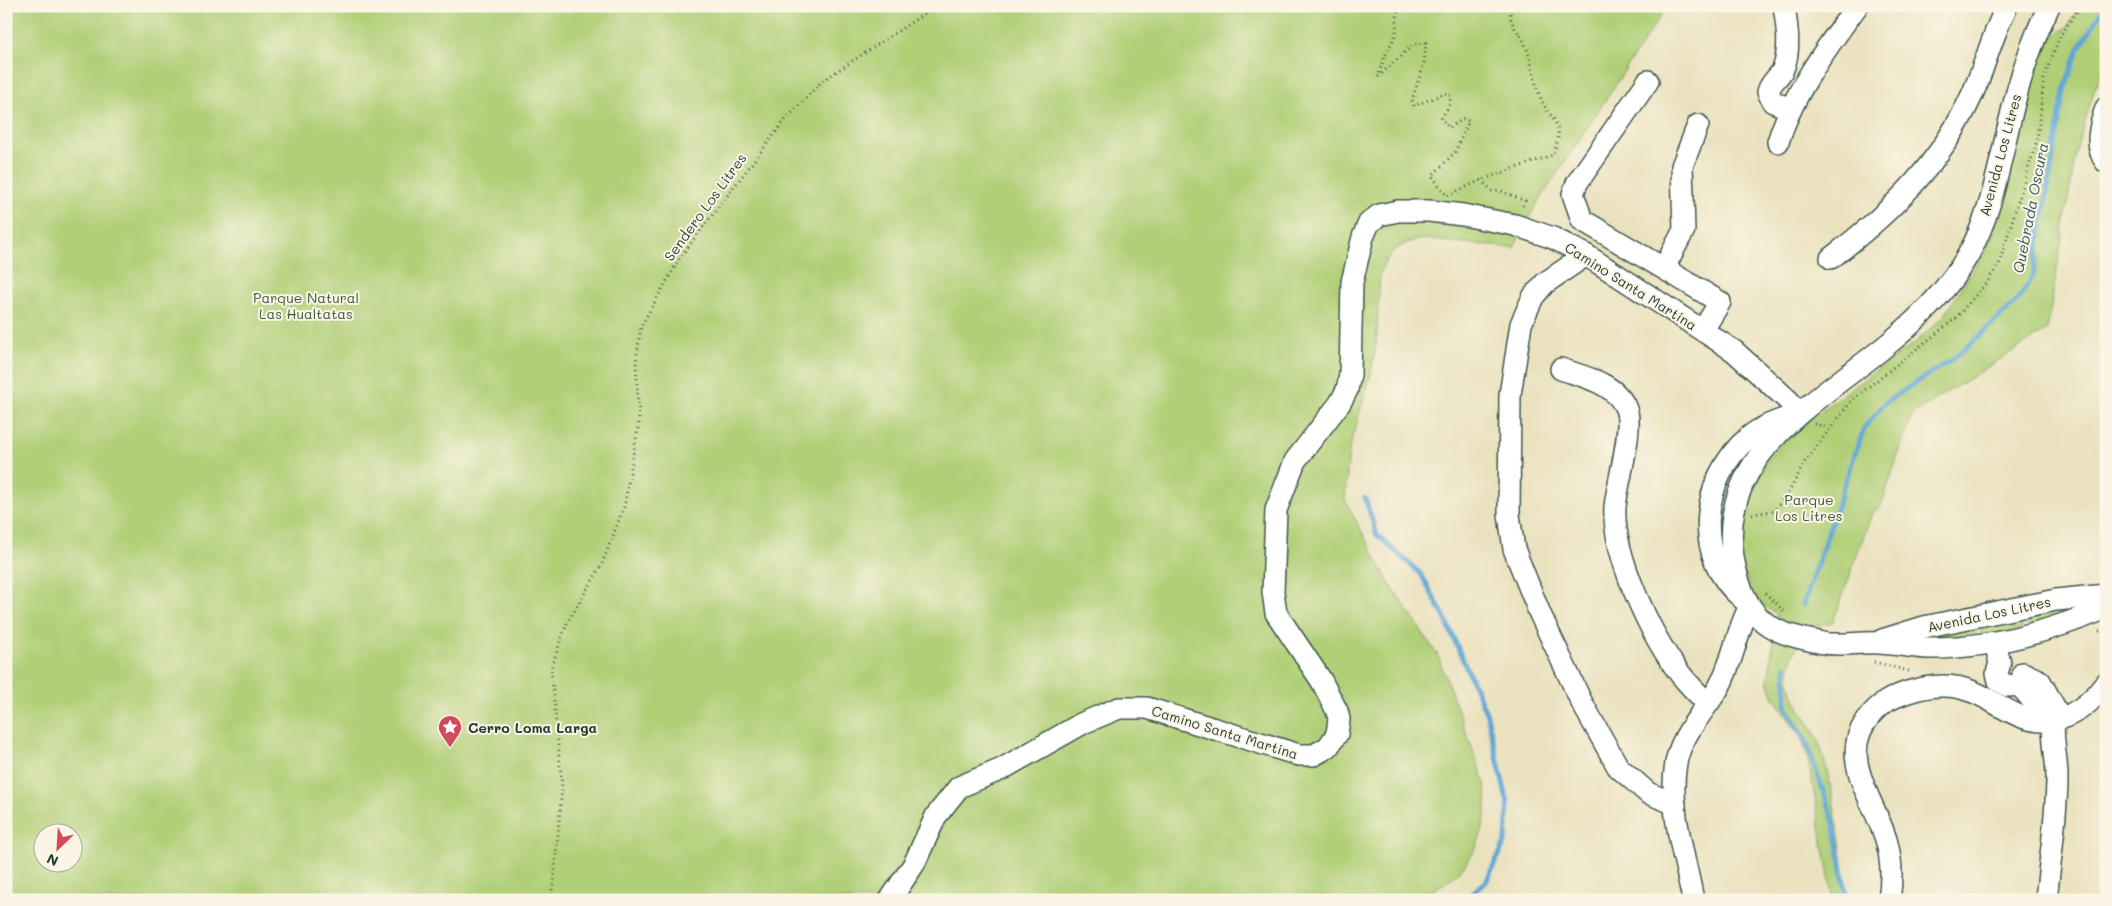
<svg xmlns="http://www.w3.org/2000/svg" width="2112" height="906" viewBox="0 0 2112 906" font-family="Mali,sans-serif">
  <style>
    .green { fill: #b0cf77; stroke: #688656; fill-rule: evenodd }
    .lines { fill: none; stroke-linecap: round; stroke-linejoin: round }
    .stream { stroke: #5fa5d5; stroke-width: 5 }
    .minor-casing { stroke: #3d5649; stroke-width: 24 }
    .path { stroke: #3d5649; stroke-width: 3; stroke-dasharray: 1 4; stroke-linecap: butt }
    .minor { stroke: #fff; stroke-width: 21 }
    .labels { text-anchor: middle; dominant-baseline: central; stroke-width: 4; stroke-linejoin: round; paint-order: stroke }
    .street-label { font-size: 14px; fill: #1f3d34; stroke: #fcf5e5 }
    .park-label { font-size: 14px; fill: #3c5a41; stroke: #fcf5e5 }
    .poi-label { font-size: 14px; font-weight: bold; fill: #1f3d34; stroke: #fcf5e5; text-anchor: start }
    .water-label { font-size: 15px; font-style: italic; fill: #325c64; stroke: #fcf5e5 }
  </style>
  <rect width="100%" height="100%" fill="#fcf5e5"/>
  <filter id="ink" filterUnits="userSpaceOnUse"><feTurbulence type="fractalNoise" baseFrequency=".02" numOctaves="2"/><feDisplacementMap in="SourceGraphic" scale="10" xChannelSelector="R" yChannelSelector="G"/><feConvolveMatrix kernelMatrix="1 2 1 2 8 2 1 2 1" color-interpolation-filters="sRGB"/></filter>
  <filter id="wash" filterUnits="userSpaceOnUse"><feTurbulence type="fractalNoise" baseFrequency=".0096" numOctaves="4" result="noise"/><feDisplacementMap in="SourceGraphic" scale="20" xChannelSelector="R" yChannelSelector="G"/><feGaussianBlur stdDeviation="1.12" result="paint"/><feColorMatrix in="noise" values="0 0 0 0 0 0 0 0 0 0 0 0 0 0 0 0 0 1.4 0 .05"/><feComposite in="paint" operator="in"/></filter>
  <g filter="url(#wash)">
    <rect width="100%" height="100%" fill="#eae2bf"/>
    <g class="green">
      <path d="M6,6H1667L1532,212L1514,248L1423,239C1401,242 1387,253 1380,273L1376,346L1371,373L1349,450L1345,500L1389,583L1437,654L1485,783C1491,825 1476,866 1438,887C1427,893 1416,895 1405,900H6ZM42,834H72V864H42Z"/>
      <path d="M2080,6H2106V64L2097,81L2076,151L2047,330L1912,414L1881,506L1872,513L1833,622L1806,628C1799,643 1788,661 1789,678C1791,704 1814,724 1821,748C1835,797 1841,850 1848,900H1833L1808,759L1801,737L1774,698L1768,681L1777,614L1763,605L1750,589L1739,556L1746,510L1753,484L1774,451L1808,420L1917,341L1944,316L1987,247L2006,190L2035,71L2051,38L2067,27Z"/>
      <path d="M2073,607V610L2028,627L2025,615Z"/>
      <path d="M2020,616L2022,629L1982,637L1979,624Z"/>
      <path d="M1974,624L1977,637L1934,639L1932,634Z"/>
    </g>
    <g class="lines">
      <g class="stream">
        <path d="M1365,498L1377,535L1421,574L1443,614L1487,715L1508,804L1506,840L1486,882L1463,900"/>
        <path d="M1803,605L1864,428L1886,402L1957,356L2015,303L2033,277L2064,91L2078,50L2100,14L2106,10"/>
        <path d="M1786,666V707L1805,739L1834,822L1847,900"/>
      </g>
    </g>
  </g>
  <g filter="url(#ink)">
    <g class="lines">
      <g class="minor-casing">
        <g id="minor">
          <path d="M1784,6C1787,26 1791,50 1783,69C1779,78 1770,82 1768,92L1773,102L1791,109"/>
          <path d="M2049,6C2031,43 2019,80 2010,120C1999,165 1992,213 1968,255C1948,290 1920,318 1888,344C1814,405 1703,461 1738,579C1752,626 1777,634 1823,643C1841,646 1859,642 1877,643C1893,643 1910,647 1926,648C1989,649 2049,632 2106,608"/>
          <path d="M1648,81L1577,183L1573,194L1582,220L1720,302L1703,330"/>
          <path d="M2106,108C2100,125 2094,147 2106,162"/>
          <path d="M1778,142C1793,93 1827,47 1857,6"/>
          <path d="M1586,255L1545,283L1533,297L1521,324L1510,395L1509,515L1514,549L1540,614L1581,701L1618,767L1648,793L1675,804"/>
          <path d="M1831,258C1890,213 1941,164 1972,95C1985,66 1992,35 2007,6"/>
          <path d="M1664,268L1684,230L1682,166L1698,125"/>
          <path d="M1561,369C1584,377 1616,383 1626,409C1634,428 1617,484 1615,507C1612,555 1652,638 1681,675C1689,685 1698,694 1707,703"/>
          <path d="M1743,599C1692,558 1700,478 1749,437C1761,427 1775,422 1790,417"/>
          <path d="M1882,640L1924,627L2056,600L2106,595"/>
          <path d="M1995,642L2000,663L1997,673L1999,681L2008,686L2019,685"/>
          <path d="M2023,673L2040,681L2056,710C2049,733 2058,758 2057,782C2056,821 2050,861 2046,900"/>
          <path d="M2019,685C2031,697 2039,711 2052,722"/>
          <path d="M890,900L914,864L936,816L959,787L1002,769L1083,723L1119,708H1147L1299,755H1314L1328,747L1337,734L1339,719L1337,711L1321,680L1276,613L1273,592L1276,510L1295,461L1340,403L1347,390L1350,375L1352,282L1363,237L1369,223L1379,215L1398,211H1429L1463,215L1515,225L1553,238L1586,255L1734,351L1789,401L1797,414"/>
          <path d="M1693,900C1685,856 1668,808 1676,763C1681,734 1705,711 1719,687C1733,662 1736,633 1749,608"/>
          <path d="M1889,900C1892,881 1892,862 1887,843C1876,801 1835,757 1870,716C1880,703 1893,697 1908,692C1929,685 1950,683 1971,691C1990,698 2006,712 2025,718C2058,729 2087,709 2106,683"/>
        </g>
      </g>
      <g class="path">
        <path d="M1398,6L1396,34L1383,60L1378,77L1414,44L1426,43L1424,63L1412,100L1414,106L1445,93L1451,96L1449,106L1441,118L1449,128L1463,119L1469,121L1455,152L1432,176L1447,196L1481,180L1553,155C1567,118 1550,124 1540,96C1533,79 1532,61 1525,44C1519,29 1508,27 1511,6"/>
        <path d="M1481,180L1492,191H1501L1525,201L1521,209"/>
        <path d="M1814,424L1829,428"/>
        <path d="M1752,514L1774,511L1790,490L1805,462L1852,400L1956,318L1987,282L1999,264L2037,140L2044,78L2060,36L2080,6"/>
        <path d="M1765,593L1784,611"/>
        <path d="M2099,631H2106"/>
        <path d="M1874,662L1912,672"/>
        <path d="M550,900L554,880L562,787L551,668L567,623L602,564L624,507L639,422L636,362L641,326L681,256L786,119L822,81L936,6"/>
      </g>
      <use href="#minor" class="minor"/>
    </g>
  </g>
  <defs>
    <g id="sight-pin" transform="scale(1.25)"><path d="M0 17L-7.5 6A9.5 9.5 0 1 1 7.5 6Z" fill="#d1495b" stroke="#fcf5e5"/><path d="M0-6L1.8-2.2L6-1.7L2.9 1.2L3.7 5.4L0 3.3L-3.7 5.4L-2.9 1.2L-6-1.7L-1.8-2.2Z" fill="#fff"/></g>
  </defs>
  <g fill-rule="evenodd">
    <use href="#sight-pin" x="450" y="727"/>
  </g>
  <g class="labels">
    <g class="street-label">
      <text transform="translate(2000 155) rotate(-75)">Avenida Los Litres</text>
      <text transform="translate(705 207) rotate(-54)">Sendero Los Litres</text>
      <text transform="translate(1631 286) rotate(32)">Camino Santa Martina</text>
      <text transform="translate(1989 614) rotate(-12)">Avenida Los Litres</text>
      <text transform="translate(1225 732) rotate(17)">Camino Santa Martina</text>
    </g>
    <g class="park-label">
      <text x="306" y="297">Parque Natural<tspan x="306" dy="16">Las Hualtatas</tspan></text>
      <text x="1809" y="499">Parque<tspan x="1809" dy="16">Los Litres</tspan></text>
    </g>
    <g class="poi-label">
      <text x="468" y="727">Cerro Loma Larga</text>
    </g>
    <g class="water-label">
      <text transform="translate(2030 208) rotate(-79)">Quebrada Oscura</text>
    </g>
  </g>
  <rect width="2112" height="906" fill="none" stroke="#fcf5e5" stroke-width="25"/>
  <g transform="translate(58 848) rotate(205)"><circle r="24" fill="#fcf5e5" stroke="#a4ab9e"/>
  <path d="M0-4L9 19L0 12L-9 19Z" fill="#d1495b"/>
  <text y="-8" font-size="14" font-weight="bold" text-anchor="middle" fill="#1f3d34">N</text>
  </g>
</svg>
